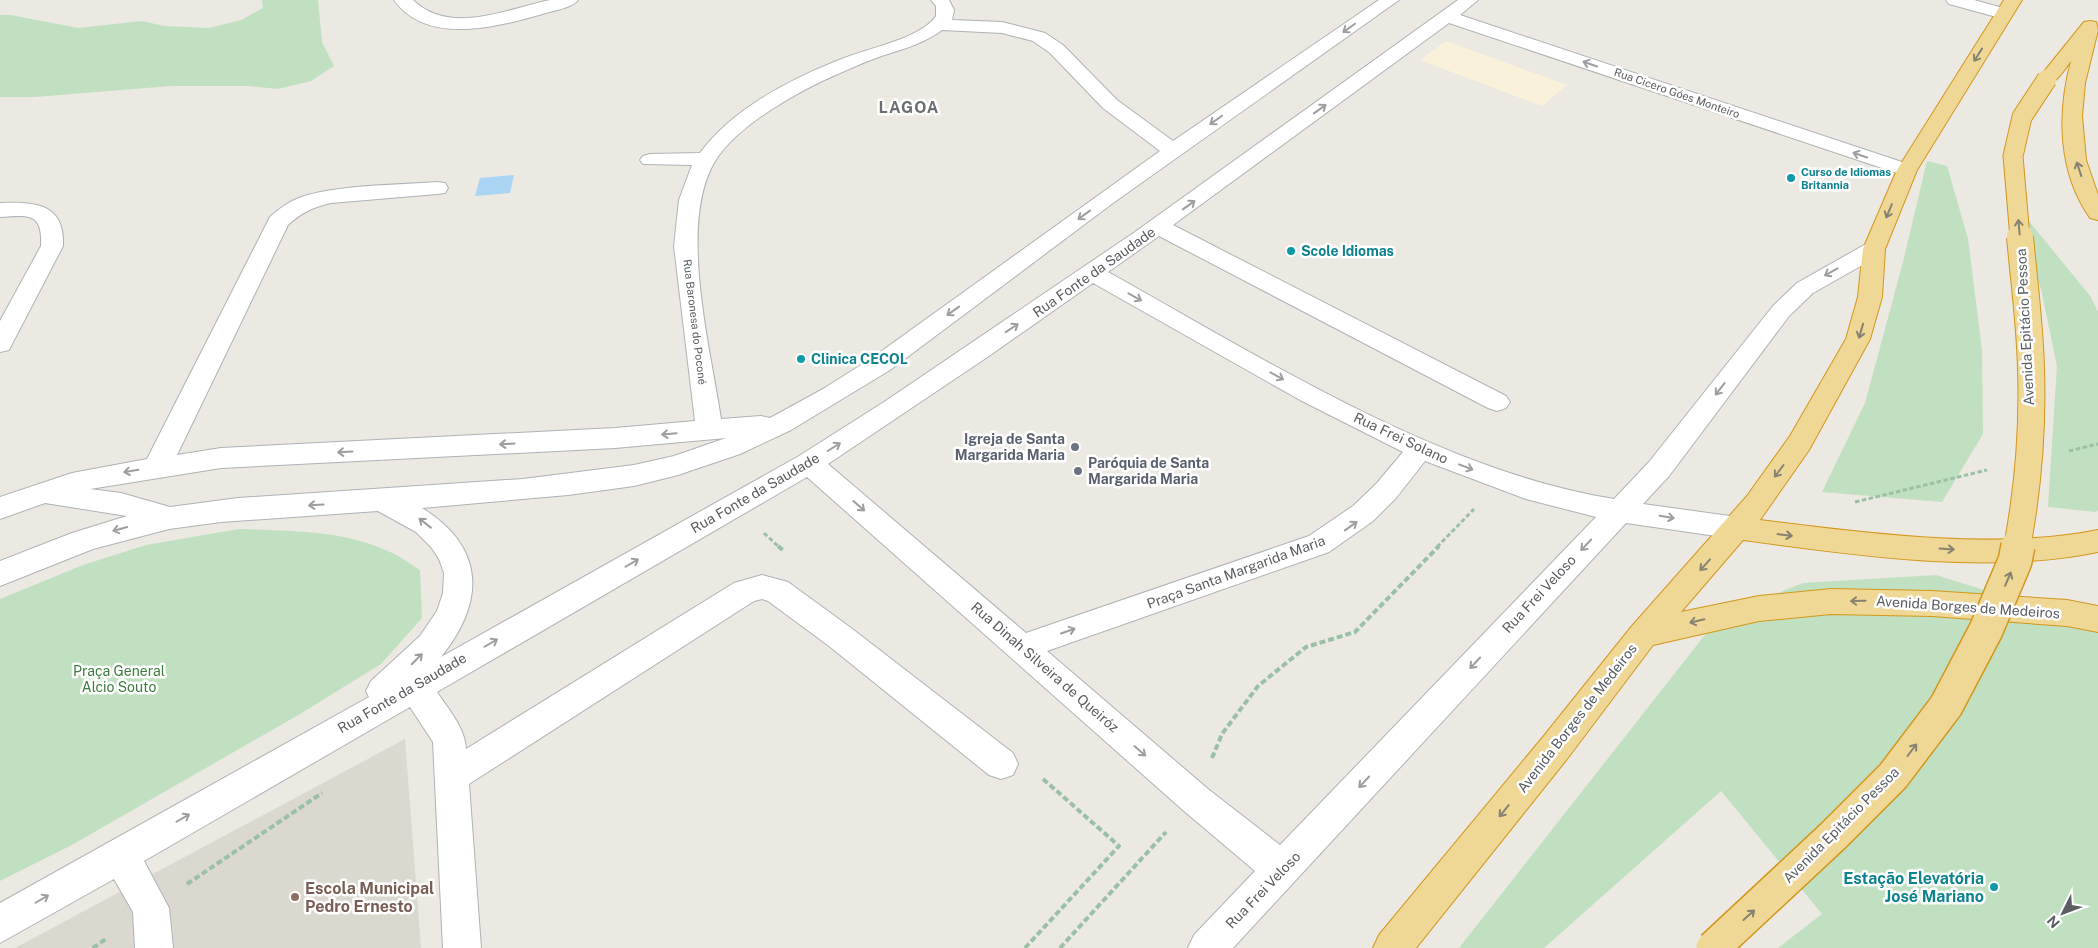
<svg xmlns="http://www.w3.org/2000/svg" width="2098" height="948" viewBox="0 0 2098 948" font-family="'Public Sans',sans-serif">
  <style>
    .commercial { fill: #f9f1d9 }
    .education { fill: #dbd8d0 }
    .green { fill: #c1e0c1 }
    .water { fill: #a9d4f4 }
    .lines { fill: none; stroke-linecap: round; stroke-linejoin: round }
    .minor-casing { stroke: #afb2b6; stroke-width: 2 }
    .highway-casing { stroke: #d2971b; stroke-width: 2 }
    .path-far1 { stroke: #9bc0a5; stroke-width: 3; stroke-dasharray: 4.5 2.5; stroke-linecap: butt }
    .path { stroke: #9bc0a5; stroke-width: 4; stroke-dasharray: 6 3; stroke-linecap: butt }
    .minor { fill: #fff; fill-rule: evenodd }
    .highway { fill: #efd795; fill-rule: evenodd }
    .highway-bridge-far2-casing { stroke: #d2971b; stroke-width: 21; stroke-linecap: butt }
    .highway-bridge-far1-casing { stroke: #d2971b; stroke-width: 28; stroke-linecap: butt }
    .highway-bridge-casing { stroke: #d2971b; stroke-width: 36; stroke-linecap: butt }
    .highway-bridge-far2 { stroke: #efd795; stroke-width: 19 }
    .highway-bridge-far1 { stroke: #efd795; stroke-width: 26 }
    .highway-bridge { stroke: #efd795; stroke-width: 33 }
    .oneway { stroke: #9c9ea0 }
    .oneway2 { stroke: #878271 }
    .culture-dot { fill: #0f9aa8; stroke: #fff; stroke-width: 2 }
    .worship-dot { fill: #6b7280; stroke: #fff; stroke-width: 2 }
    .education-dot { fill: #8d6e63; stroke: #fff; stroke-width: 2 }
    .labels { text-anchor: middle; dominant-baseline: central; stroke-width: 5; stroke-linejoin: round; paint-order: stroke }
    .far-street-label { font-size: 11px; fill: #5a5d61; stroke: #fff }
    .far-culture-label { font-size: 11px; font-weight: bold; fill: #0d838f; stroke: #fff; text-anchor: start }
    .culture-label { font-size: 14px; font-weight: bold; fill: #0d838f; stroke: #fff; text-anchor: start }
    .street-label { font-size: 14px; fill: #5a5d61; stroke: #fff }
    .worship-label { font-size: 14px; font-weight: bold; fill: #5b616d; stroke: #fff; text-anchor: end }
    .park-label { font-size: 14px; fill: #3e7c40; stroke: #fff }
    .far-district-label { font-size: 16px; font-weight: bold; letter-spacing: 1px; fill: #6b6f73; stroke: #fff }
    .near-culture-label { font-size: 16px; font-weight: bold; fill: #0d838f; stroke: #fff; text-anchor: end }
    .near-education-label { font-size: 16px; font-weight: bold; fill: #785e54; stroke: #fff; text-anchor: start }
  </style>
  <rect width="100%" height="100%" fill="#ebe9e2"/>
  <path class="commercial" d="M1446,41L1567,85L1542,106L1420,60Z"/>
  <path class="education" d="M405,739L421,948H15Z"/>
  <g class="green">
    <path d="M262,0H318L322,42L334,66L311,81L278,89L250,86H171L35,97H0V15H11L78,28L142,21L164,26L209,28L241,20L263,8Z"/>
    <path d="M1927,161L1947,166L1968,239L1982,350L1983,434L1942,502L1822,492L1865,403L1903,262Z"/>
    <path d="M2010,198L2091,297L2098,312V510L2096,512L2048,507L2057,366L2041,289Z"/>
    <path d="M239,529C288,531 344,530 390,552C400,556 410,564 420,570L422,618L381,664L300,714L70,846L0,881V599L83,565L146,545Z"/>
    <path d="M1936,575L2098,626V948H1778L1822,914L1721,791L1544,948H1459L1719,617L1803,583Z"/>
  </g>
  <path class="water" d="M514,175L510,193L475,196L480,178Z"/>
  <g class="lines">
    <g class="minor-casing">
      <g id="minor">
        <path d="M394,0H413C450,36 507,9 550,0C559,0 569,0 578,0C572,8 555,10 546,13C501,26 427,47 394,0Z"/>
        <path d="M931,0H949L954,10L952,20L1002,22L1045,33L1063,45L1117,100L1173,141L1379,0H1399L1113,203L890,370L791,430L740,454L678,475L634,486L568,495L422,508C485,547 486,601 441,657L799,456L884,402L1135,232L1458,0H1478L1460,15L1914,166L1917,170L1914,174L1907,176L1900,174L1449,23L1173,225L1506,396L1510,402L1506,408L1497,411L1488,408L1159,236L1108,272C1261,357 1439,471 1614,499L1649,462L1773,306L1797,283L1866,244L1874,242L1882,244L1885,249L1882,254L1813,293L1789,316L1669,476L1643,504L1737,517L1747,520L1751,528L1747,536L1737,539L1626,523L1233,948H1188L1194,935L1255,871L1184,811L807,477L437,692C448,709 465,727 466,749L734,583L762,575L788,582L851,628L1013,753L1018,764L1013,775L1001,779L989,775L829,646L768,601L762,599L754,601L469,784L481,948H443L433,742L410,707L144,861L169,908L173,948H135L133,912L114,879L0,943V903L369,697L366,691L371,681L420,636L437,611L443,593L444,573L439,559L431,547L416,532L378,511L221,522L169,529L93,549L0,586V561L72,533L127,516L45,503L0,519V497L72,473L147,459L270,217C279,209 288,202 299,198C331,185 400,185 437,182L445,183L448,188L445,193L437,194L331,203C313,207 301,213 288,225L177,455L221,448L615,428L695,421L674,246L679,200L692,165L643,164L640,160L643,156L650,154L700,153C732,109 789,80 839,60C864,49 921,39 936,16V6ZM942,30L1002,33L1033,41L1050,53L1103,108L1160,151L872,358L823,389L770,418L761,416L721,419C711,349 676,220 717,158C738,127 786,99 820,82C838,74 857,65 876,58C899,50 922,45 942,30ZM1093,283L1300,400L1403,452L1377,483L1353,506L1309,536L1026,633L828,464L986,358ZM726,438L674,456L634,465L523,479L238,498L170,507L121,493L90,489L221,468L615,448ZM1425,461L1526,499L1596,517L1280,845L1208,789L1047,651L1329,552L1373,521L1396,498Z"/>
        <path d="M1946,0H1974L2010,10L2013,14L2010,18L2004,19L1949,4Z"/>
        <path d="M0,203C35,202 65,203 63,246L12,344L9,350L0,352V321L41,246C43,212 28,215 0,217Z"/>
      </g>
    </g>
    <g class="highway-casing">
      <g id="highway">
        <path d="M2004,0H2022L1917,170L1885,249L1882,297L1870,339L1809,450L1760,520C1866,533 1993,551 2098,530V552C1989,575 1853,555 1743,540L1681,612L1759,596L1831,589L1932,591L2067,600L2098,606V632L2067,626L1932,616L1831,614L1759,621L1653,645L1567,759L1416,948H1373L1379,935L1543,737L1632,626L1747,496L1790,436L1846,339L1858,297L1863,249L1897,170Z"/>
        <path d="M2090,21L2096,22L2098,30L2085,83L2082,116L2086,160L2098,195V220L2090,218C2058,172 2057,114 2071,61C2062,72 2056,87 2040,83L2038,79L2084,22Z"/>
      </g>
    </g>
    <g class="path-far1">
      <path d="M2069,451L2098,444"/>
      <path d="M1855,502L1987,470"/>
      <path d="M764,533L779,547"/>
      <path d="M1437,547L1474,509"/>
    </g>
    <g class="path">
      <path d="M778,546L784,551"/>
      <path d="M1212,758L1222,734L1258,686L1306,647L1355,632L1439,546"/>
      <path d="M187,884L322,793"/>
      <path d="M93,948L107,938"/>
      <path d="M1025,948L1119,846L1042,778"/>
      <path d="M1060,948L1166,832"/>
    </g>
    <use href="#minor" class="minor"/>
    <use href="#highway" class="highway"/>
    <g class="highway-bridge-far2-casing">
      <path id="highway-bridge-far2" d="M2020,238L2013,156L2022,117L2047,79"/>
    </g>
    <g class="highway-bridge-far1-casing">
      <path id="highway-bridge-far1" d="M2017,547C2028,489 2033,428 2031,369C2030,325 2024,281 2020,237"/>
    </g>
    <g class="highway-bridge-casing">
      <path id="highway-bridge" d="M1713,948L1833,836L1893,776L1946,706L1986,630L2015,561L2018,546"/>
    </g>
    <use href="#highway-bridge-far2" class="highway-bridge-far2"/>
    <use href="#highway-bridge-far1" class="highway-bridge-far1"/>
    <use href="#highway-bridge" class="highway-bridge"/>
  </g>
  <defs><path id="oneway-shaft" d="M-6 0H5M1.5-3L5.5 0L1.5 3" fill="none" stroke-width="1.6" stroke-linecap="round" stroke-linejoin="round" transform="scale(1.25)"/></defs>
  <g class="oneway">
    <use href="#oneway-shaft" transform="translate(1349 28) rotate(145)"/>
    <use href="#oneway-shaft" transform="translate(1590 64) rotate(-161)"/>
    <use href="#oneway-shaft" transform="translate(1320 109) rotate(-36)"/>
    <use href="#oneway-shaft" transform="translate(1216 120) rotate(145)"/>
    <use href="#oneway-shaft" transform="translate(1860 155) rotate(-161)"/>
    <use href="#oneway-shaft" transform="translate(1189 205) rotate(-36)"/>
    <use href="#oneway-shaft" transform="translate(1084 215) rotate(144)"/>
    <use href="#oneway-shaft" transform="translate(1831 272) rotate(151)"/>
    <use href="#oneway-shaft" transform="translate(1135 297) rotate(29)"/>
    <use href="#oneway-shaft" transform="translate(953 311) rotate(144)"/>
    <use href="#oneway-shaft" transform="translate(1012 328) rotate(-34)"/>
    <use href="#oneway-shaft" transform="translate(1277 376) rotate(29)"/>
    <use href="#oneway-shaft" transform="translate(1720 389) rotate(128)"/>
    <use href="#oneway-shaft" transform="translate(669 434) rotate(175)"/>
    <use href="#oneway-shaft" transform="translate(507 444) rotate(177)"/>
    <use href="#oneway-shaft" transform="translate(834 447) rotate(-32)"/>
    <use href="#oneway-shaft" transform="translate(345 452) rotate(177)"/>
    <use href="#oneway-shaft" transform="translate(1466 467) rotate(21)"/>
    <use href="#oneway-shaft" transform="translate(131 471) rotate(171)"/>
    <use href="#oneway-shaft" transform="translate(316 505) rotate(177)"/>
    <use href="#oneway-shaft" transform="translate(859 506) rotate(41)"/>
    <use href="#oneway-shaft" transform="translate(1667 517) rotate(9)"/>
    <use href="#oneway-shaft" transform="translate(425 523) rotate(-142)"/>
    <use href="#oneway-shaft" transform="translate(1351 526) rotate(-36)"/>
    <use href="#oneway-shaft" transform="translate(120 529) rotate(164)"/>
    <use href="#oneway-shaft" transform="translate(1586 545) rotate(133)"/>
    <use href="#oneway-shaft" transform="translate(632 563) rotate(-30)"/>
    <use href="#oneway-shaft" transform="translate(1068 631) rotate(-19)"/>
    <use href="#oneway-shaft" transform="translate(491 643) rotate(-30)"/>
    <use href="#oneway-shaft" transform="translate(417 659) rotate(-45)"/>
    <use href="#oneway-shaft" transform="translate(1475 663) rotate(133)"/>
    <use href="#oneway-shaft" transform="translate(1140 751) rotate(41)"/>
    <use href="#oneway-shaft" transform="translate(1364 782) rotate(133)"/>
    <use href="#oneway-shaft" transform="translate(183 818) rotate(-30)"/>
    <use href="#oneway-shaft" transform="translate(42 899) rotate(-30)"/>
  </g>
  <g class="oneway2">
    <use href="#oneway-shaft" transform="translate(1978 55) rotate(122)"/>
    <use href="#oneway-shaft" transform="translate(2079 169) rotate(-108)"/>
    <use href="#oneway-shaft" transform="translate(1889 211) rotate(113)"/>
    <use href="#oneway-shaft" transform="translate(2019 227) rotate(-95)"/>
    <use href="#oneway-shaft" transform="translate(1861 331) rotate(106)"/>
    <use href="#oneway-shaft" transform="translate(1779 471) rotate(127)"/>
    <use href="#oneway-shaft" transform="translate(1785 535) rotate(7)"/>
    <use href="#oneway-shaft" transform="translate(1947 549) rotate(4)"/>
    <use href="#oneway-shaft" transform="translate(1705 565) rotate(132)"/>
    <use href="#oneway-shaft" transform="translate(2008 579) rotate(-67)"/>
    <use href="#oneway-shaft" transform="translate(1858 601) rotate(179)"/>
    <use href="#oneway-shaft" transform="translate(1697 621) rotate(166)"/>
    <use href="#oneway-shaft" transform="translate(1912 750) rotate(-53)"/>
    <use href="#oneway-shaft" transform="translate(1504 811) rotate(129)"/>
    <use href="#oneway-shaft" transform="translate(1749 915) rotate(-42)"/>
  </g>
  <g class="culture-dot">
    <circle cx="1791" cy="178" r="5"/>
    <circle cx="1291" cy="251" r="5"/>
    <circle cx="801" cy="359" r="5"/>
    <circle cx="1994" cy="887" r="5"/>
  </g>
  <g class="worship-dot">
    <circle cx="1075" cy="447" r="5"/>
    <circle cx="1078" cy="471" r="5"/>
  </g>
  <circle class="education-dot" cx="295" cy="897" r="5"/>
  <g class="labels">
    <g class="far-street-label">
      <text transform="translate(1677 93) rotate(19)">Rua Cicero Góes Monteiro</text>
      <text transform="translate(695 322) rotate(83)">Rua Baronesa do Poconé</text>
    </g>
    <g class="far-culture-label">
      <text x="1801" y="172">Curso de Idiomas<tspan x="1801" dy="13">Britannia</tspan></text>
    </g>
    <g class="culture-label">
      <text x="1301" y="251">Scole Idiomas</text>
      <text x="811" y="359">Clinica CECOL</text>
    </g>
    <g class="street-label">
      <text transform="translate(1094 272) rotate(-35)">Rua Fonte da Saudade</text>
      <text transform="translate(2025 327) rotate(-93)">Avenida Epitácio Pessoa</text>
      <text transform="translate(1401 438) rotate(25)">Rua Frei Solano</text>
      <text transform="translate(755 493) rotate(-30)">Rua Fonte da Saudade</text>
      <text transform="translate(1236 572) rotate(-20)">Praça Santa Margarida Maria</text>
      <text transform="translate(1539 594) rotate(-47)">Rua Frei Veloso</text>
      <text transform="translate(1968 607) rotate(4)">Avenida Borges de Medeiros</text>
      <text transform="translate(1045 667) rotate(41)">Rua Dinah Silveira de Queiróz</text>
      <text transform="translate(402 693) rotate(-30)">Rua Fonte da Saudade</text>
      <text transform="translate(1577 718) rotate(-52)">Avenida Borges de Medeiros</text>
      <text transform="translate(1841 825) rotate(-45)">Avenida Epitácio Pessoa</text>
      <text transform="translate(1263 890) rotate(-46)">Rua Frei Veloso</text>
    </g>
    <g class="worship-label">
      <text x="1065" y="439">Igreja de Santa<tspan x="1065" dy="16">Margarida Maria</tspan></text>
      <text x="1088" y="463" text-anchor="start">Paróquia de Santa<tspan x="1088" dy="16">Margarida Maria</tspan></text>
    </g>
    <g class="park-label">
      <text x="119" y="671">Praça General<tspan x="119" dy="16">Alcio Souto</tspan></text>
    </g>
    <g class="far-district-label">
      <text x="909" y="107">LAGOA</text>
    </g>
    <g class="near-culture-label">
      <text x="1984" y="878">Estação Elevatória<tspan x="1984" dy="18">José Mariano</tspan></text>
    </g>
    <g class="near-education-label">
      <text x="305" y="888">Escola Municipal<tspan x="305" dy="18">Pedro Ernesto</tspan></text>
    </g>
  </g>
  <g transform="translate(2063 913) rotate(228)" stroke="#ffffff" stroke-width="4" paint-order="stroke">
  <path d="M0-4L9 19L0 12L-9 19Z" fill="#5a5d61"/>
  <text y="-8" font-size="14" font-weight="bold" text-anchor="middle" fill="#5a5d61">N</text>
  </g>
</svg>
